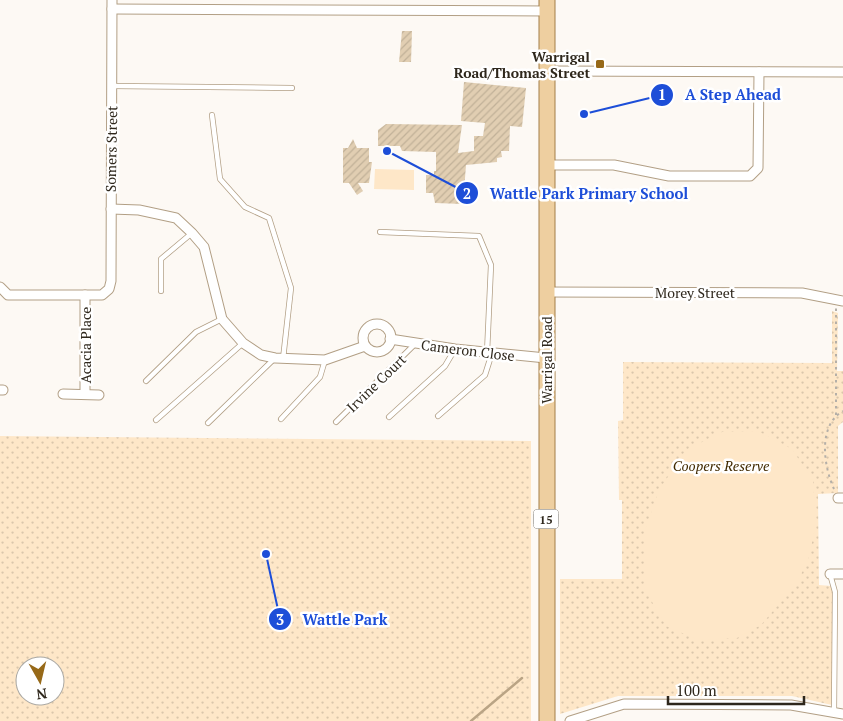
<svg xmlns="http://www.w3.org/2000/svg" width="843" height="721" viewBox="0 0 843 721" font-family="'PT Serif',serif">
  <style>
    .park { fill: url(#park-dots); fill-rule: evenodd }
    .garden { fill: #fee7c8 }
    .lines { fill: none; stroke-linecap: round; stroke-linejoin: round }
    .stream { stroke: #baa485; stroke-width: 2.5 }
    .building { fill: url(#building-hatch) }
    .service-casing { stroke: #b29f85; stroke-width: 6 }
    .minor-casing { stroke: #b29f85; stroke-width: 11 }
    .primary-casing { stroke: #a47f48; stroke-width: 17 }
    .path { stroke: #b4afa8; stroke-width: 2; stroke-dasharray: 2.5 4; stroke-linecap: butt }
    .service { stroke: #fff; stroke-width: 4.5 }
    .minor { stroke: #fff; stroke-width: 9 }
    .primary { stroke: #eecfa0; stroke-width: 15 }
    .poi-dot { fill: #976918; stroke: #fff; stroke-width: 2 }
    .labels { text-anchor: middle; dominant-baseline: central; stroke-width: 5; stroke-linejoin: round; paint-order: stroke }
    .shield { fill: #fff; stroke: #6d6860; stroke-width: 1 }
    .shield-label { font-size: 12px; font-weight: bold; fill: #2e271c }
    .poi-label { font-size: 14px; font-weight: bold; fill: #2e271c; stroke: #fff; text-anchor: end }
    .street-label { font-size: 14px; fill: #2e271c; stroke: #fff }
    .park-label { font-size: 14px; font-style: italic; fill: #412a01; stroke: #fff }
    .leader { fill: none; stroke: #1d4ed8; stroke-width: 2 }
    .callout-dot { fill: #1d4ed8; stroke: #fff; stroke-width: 2 }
    .mark-label { font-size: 15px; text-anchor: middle; font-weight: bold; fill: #fff }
    .callout-label { font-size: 15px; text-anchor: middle; font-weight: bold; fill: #1d4ed8; stroke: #fff; stroke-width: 5; stroke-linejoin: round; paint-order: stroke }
  </style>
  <defs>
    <pattern id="park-dots" width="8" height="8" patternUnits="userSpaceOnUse" patternTransform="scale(1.25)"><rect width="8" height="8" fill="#fee7c8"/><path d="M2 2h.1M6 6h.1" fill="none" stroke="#dac6ab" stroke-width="1.8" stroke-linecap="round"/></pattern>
    <pattern id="building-hatch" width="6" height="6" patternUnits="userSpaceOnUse" patternTransform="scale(1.25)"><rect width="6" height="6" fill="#e1ceb2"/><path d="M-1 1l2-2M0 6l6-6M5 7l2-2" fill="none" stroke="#c1b198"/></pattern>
  </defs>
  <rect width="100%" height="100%" fill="#fdf9f4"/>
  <g class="park">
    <path d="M832,311L838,313L837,371H843V422L838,426V493L818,494L819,585L832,586V705L792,696H618L560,714V579H622V500H619L618,421L623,420V362L832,363Z"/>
    <path d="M0,436L531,441V721H0ZM25,666H55V696H25Z"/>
  </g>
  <g class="garden">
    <path d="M375,169L414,170V190L374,189Z"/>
    <path d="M758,431L792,449L813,481L816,523L809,557L797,583L761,625L737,638L698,640L666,626L644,588V533L659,490L686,450L722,432Z"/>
  </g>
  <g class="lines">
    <path class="stream" d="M471,721L522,678"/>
  </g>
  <g class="building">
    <path d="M402,31H412L411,62H399Z"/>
    <path d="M464,82L526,88L522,127L510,126L509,151H501L502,157L497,158V162L466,165L463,204L435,203L433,193H426V175H434V171H436V152L402,151L400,146H378V130L386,124L462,125L458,153L474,151V136H483L485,123L461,121Z"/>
    <path d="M353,139L357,148H369V162H372L369,183H358L363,191L357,195L349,183H343V148H348Z"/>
  </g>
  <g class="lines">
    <g class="service-casing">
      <g id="service">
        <path d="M112,86L292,88"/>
        <path d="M212,115L220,179L245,207L269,218L291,288L283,359"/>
        <path d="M380,232L479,236L491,265L487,353"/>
        <path d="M161,291V259L192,233"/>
        <path d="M146,381L196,332L222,319"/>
        <path d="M438,416L485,375L492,353"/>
        <path d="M389,417L445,366L455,349"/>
        <path d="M281,419L320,377L325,360"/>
        <path d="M156,420L243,343"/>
        <path d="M336,422L415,344"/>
        <path d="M208,423L275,358"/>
        <path d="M830,574L835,592L834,713"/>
      </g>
    </g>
    <g class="minor-casing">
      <g id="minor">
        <path d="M112,9L547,11"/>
        <path d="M547,71L843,72"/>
        <path d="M547,165H614L669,176H750L758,168L759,72"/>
        <path d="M111,209L139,210L176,218L192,233L204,247L222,319L243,343L261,355L275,358L325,360L365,346"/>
        <path d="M0,287L8,295H102L109,289L111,281L112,0"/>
        <path d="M546,292L802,293L843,301"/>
        <path d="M85,295V394"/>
        <circle cx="377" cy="338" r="14"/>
        <path d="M390,339L455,349L546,358"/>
        <path d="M0,390H3"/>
        <path d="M63,394L99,395"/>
        <path d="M838,498H843"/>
        <path d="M830,574H843"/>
        <path d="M570,721L624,704L791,705L843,714"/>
      </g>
    </g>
    <g class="primary-casing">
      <path id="primary" d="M547,721V0"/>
    </g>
    <g class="path">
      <path d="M836,415V308"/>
      <path d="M834,489C824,467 817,426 843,411"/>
    </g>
    <use href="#service" class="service"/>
    <use href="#minor" class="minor"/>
    <use href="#primary" class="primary"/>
  </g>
  <rect class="poi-dot" x="595" y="59" width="10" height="10" rx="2.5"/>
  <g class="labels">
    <rect class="shield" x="533.5" y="509.5" width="25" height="19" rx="4"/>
    <g class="shield-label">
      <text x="546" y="519">15</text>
    </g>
    <g class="poi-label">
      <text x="590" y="56">Warrigal<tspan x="590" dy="16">Road/Thomas Street</tspan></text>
    </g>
    <g class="street-label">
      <text transform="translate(111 149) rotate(-89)">Somers Street</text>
      <text x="695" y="292">Morey Street</text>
      <text transform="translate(85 345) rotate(-90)">Acacia Place</text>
      <text transform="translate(468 350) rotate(7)">Cameron Close</text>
      <text transform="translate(546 360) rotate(-90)">Warrigal Road</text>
      <text transform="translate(376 383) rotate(-44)">Irvine Court</text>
    </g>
    <g class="park-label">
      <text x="721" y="465">Coopers Reserve</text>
    </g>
  </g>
  <path class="leader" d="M584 114L662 95M387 151L467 193M266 554L280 619"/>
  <g class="callout-dot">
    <circle cx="584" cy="114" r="5"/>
    <circle cx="387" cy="151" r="5"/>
    <circle cx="266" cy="554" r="5"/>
    <circle cx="662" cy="95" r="12"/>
    <circle cx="467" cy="193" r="12"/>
    <circle cx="280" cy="619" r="12"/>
  </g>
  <g class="mark-label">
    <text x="662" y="100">1</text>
    <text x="467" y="199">2</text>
    <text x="280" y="625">3</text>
  </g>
  <g class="callout-label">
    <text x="733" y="100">A Step Ahead</text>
    <text x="589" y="199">Wattle Park Primary School</text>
    <text x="345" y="625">Wattle Park</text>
  </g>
  <g transform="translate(40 681) rotate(172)"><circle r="24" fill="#ffffff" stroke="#aba9a4"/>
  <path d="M0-4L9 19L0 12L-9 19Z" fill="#976918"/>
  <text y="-8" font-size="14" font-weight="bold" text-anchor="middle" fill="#2e271c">N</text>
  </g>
  <path d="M668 696v8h136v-8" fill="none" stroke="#2e271c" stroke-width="2.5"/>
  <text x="676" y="696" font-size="15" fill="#2e271c" stroke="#ffffff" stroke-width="4" paint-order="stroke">100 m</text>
</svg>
